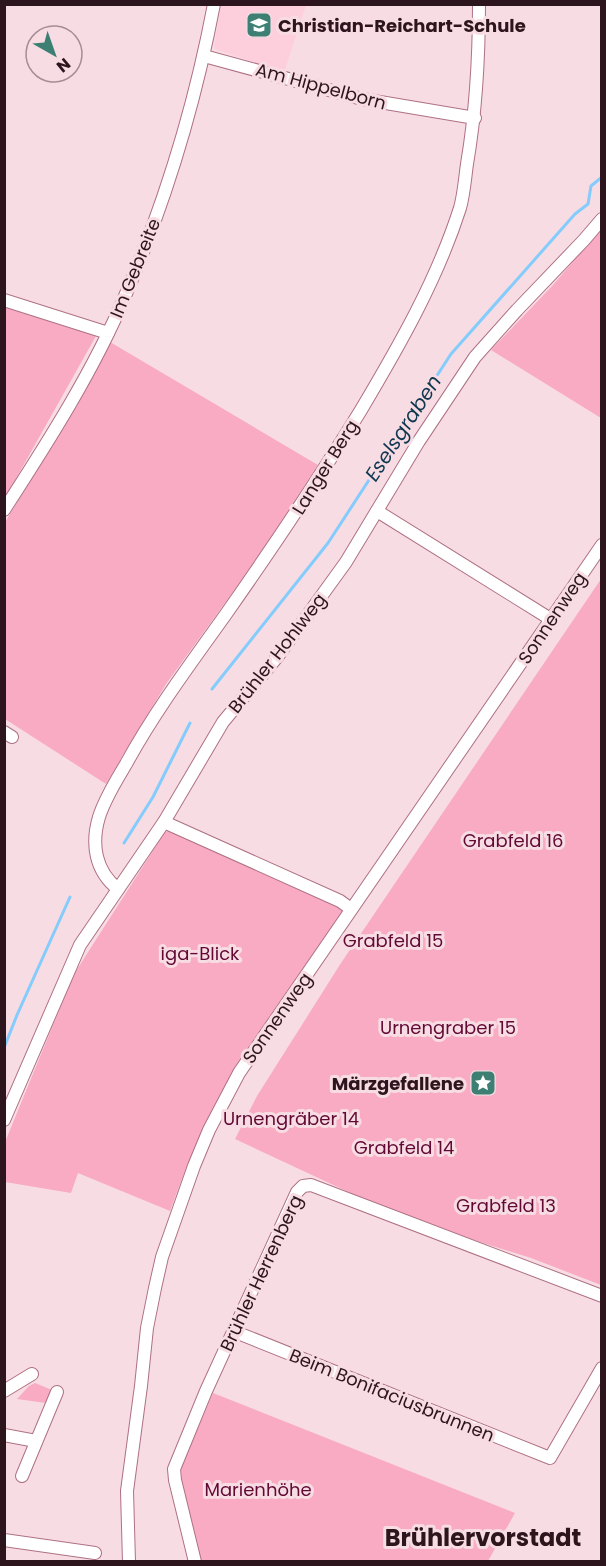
<svg xmlns="http://www.w3.org/2000/svg" width="606" height="1566" viewBox="0 0 606 1566" font-family="Poppins,sans-serif">
  <style>
    .built { fill: #fdcfdc }
    .green { fill: #f8abc3 }
    .lines { fill: none; stroke-linecap: round; stroke-linejoin: round }
    .stream { stroke: #84ccfc; stroke-width: 3 }
    .minor-casing { stroke: #ae7184; stroke-width: 14 }
    .minor { stroke: #fff; stroke-width: 12 }
    .labels { text-anchor: middle; dominant-baseline: central; stroke-width: 6; stroke-linejoin: round; paint-order: stroke }
    .poi-label { font-size: 18px; font-weight: bold; fill: #2d151d; stroke: #f8dce4; text-anchor: start }
    .street-label { font-size: 18px; fill: #2d151d; stroke: #f8dce4 }
    .park-label { font-size: 18px; fill: #610933; stroke: #f8dce4 }
    .water-label { font-size: 20px; font-style: italic; fill: #0f374f; stroke: #f8dce4 }
    .district-label { font-size: 24px; font-weight: bold; fill: #2d151d; stroke: #f8dce4 }
  </style>
  <rect width="100%" height="100%" fill="#f8dce4"/>
  <path class="built" d="M221,5H306L284,73L215,49L214,46Z"/>
  <g class="green">
    <path d="M601,229V418L491,350L553,285Z"/>
    <path d="M5,307L96,336L5,498L4,307Z"/>
    <path d="M110,342L318,465L257,559L166,684L106,784L5,719V522L76,407Z"/>
    <path d="M601,579V1285L531,1258L439,1229L372,1203L235,1139L257,1096L341,963Z"/>
    <path d="M172,830L340,906L343,911C299,976 253,1039 215,1106C196,1140 183,1176 170,1211L78,1173L71,1193L5,1182V1142L74,974L165,832Z"/>
    <path d="M35,1383L52,1390L46,1403L17,1399L29,1386Z"/>
    <path d="M213,1393L515,1513L488,1561H201L182,1485L181,1468Z"/>
  </g>
  <g class="lines">
    <g class="stream">
      <path d="M212,689L328,543L451,354L575,214L588,204L591,186L602,177"/>
      <path d="M124,843L153,797L190,723"/>
      <path d="M4,1048L17,1015L70,897"/>
    </g>
    <g class="minor-casing">
      <g id="minor">
        <path d="M204,56L362,99L475,118"/>
        <path d="M4,300L108,333"/>
        <path d="M4,510C48,442 94,370 125,296C165,203 195,104 214,4"/>
        <path d="M377,511L552,620"/>
        <path d="M4,732L12,737"/>
        <path d="M164,822L340,901L351,909"/>
        <path d="M118,889C95,871 91,844 99,817C105,798 116,781 126,764C155,711 191,663 226,614C273,547 318,480 361,410C399,346 437,280 460,208C464,194 465,178 467,164C476,111 479,58 479,4"/>
        <path d="M4,1120L80,945L164,822L223,722L278,656L346,562L419,441L475,357L517,310L584,240L602,219"/>
        <path d="M233,1331L550,1458L602,1368"/>
        <path d="M4,1391L32,1374"/>
        <path d="M4,1435L36,1441"/>
        <path d="M22,1476L57,1392"/>
        <path d="M4,1540L95,1553"/>
        <path d="M129,1562L127,1491L141,1386L147,1328L155,1288L162,1257L194,1166L209,1130L239,1073L602,545"/>
        <path d="M195,1562L175,1480L174,1469L206,1391L297,1192L303,1186L311,1185L602,1296"/>
      </g>
    </g>
    <use href="#minor" class="minor"/>
  </g>
  <defs>
    <g id="school-square" transform="scale(1.35)"><rect x="-9" y="-9" width="18" height="18" rx="4" fill="#3d8073" stroke="#f8dce4"/><path d="M0-5L7-2L0 1L-7-2ZM-4 1L0 2.5L4 1V4Q0 6-4 4Z" fill="#fff"/></g>
    <g id="sight-square" transform="scale(1.35)"><rect x="-9" y="-9" width="18" height="18" rx="4" fill="#3d8073" stroke="#f8dce4"/><path d="M0-6L1.8-2.2L6-1.7L2.9 1.2L3.7 5.4L0 3.3L-3.7 5.4L-2.9 1.2L-6-1.7L-1.8-2.2Z" fill="#fff"/></g>
  </defs>
  <g fill-rule="evenodd">
    <use href="#school-square" x="259" y="25"/>
    <use href="#sight-square" x="483" y="1083"/>
  </g>
  <g class="labels">
    <g class="poi-label">
      <text x="278" y="25">Christian-Reichart-Schule</text>
      <text x="464" y="1083" text-anchor="end">Märzgefallene</text>
    </g>
    <g class="street-label">
      <text transform="translate(321 86) rotate(15)">Am Hippelborn</text>
      <text transform="translate(135 268) rotate(-68)">Im Gebreite</text>
      <text transform="translate(325 467) rotate(-58)">Langer Berg</text>
      <text transform="translate(552 618) rotate(-56)">Sonnenweg</text>
      <text transform="translate(277 653) rotate(-52)">Brühler Hohlweg</text>
      <text transform="translate(277 1018) rotate(-55)">Sonnenweg</text>
      <text transform="translate(261 1273) rotate(-65)">Brühler Herrenberg</text>
      <text transform="translate(392 1395) rotate(22)">Beim Bonifaciusbrunnen</text>
    </g>
    <g class="park-label">
      <text x="513" y="840">Grabfeld 16</text>
      <text x="393" y="940">Grabfeld 15</text>
      <text x="200" y="953">iga-Blick</text>
      <text x="448" y="1027">Urnengraber 15</text>
      <text x="291" y="1118">Urnengräber 14</text>
      <text x="404" y="1147">Grabfeld 14</text>
      <text x="506" y="1205">Grabfeld 13</text>
      <text x="258" y="1489">Marienhöhe</text>
    </g>
    <g class="water-label">
      <text transform="translate(403 428) rotate(-57)">Eselsgraben</text>
    </g>
    <g class="district-label">
      <text x="483" y="1537">Brühlervorstadt</text>
    </g>
  </g>
  <rect width="606" height="1566" fill="none" stroke="#2d151d" stroke-width="12"/>
  <g transform="translate(54 54) rotate(140)"><circle r="28" fill="#f8dce4" stroke="#a78c94" stroke-width="1.5"/>
  <path d="M0-4.5L10 22L0 15L-10 22Z" fill="#3d8073"/>
  <text y="-9" font-size="16" font-weight="bold" text-anchor="middle" fill="#2d151d">N</text>
  </g>
</svg>
